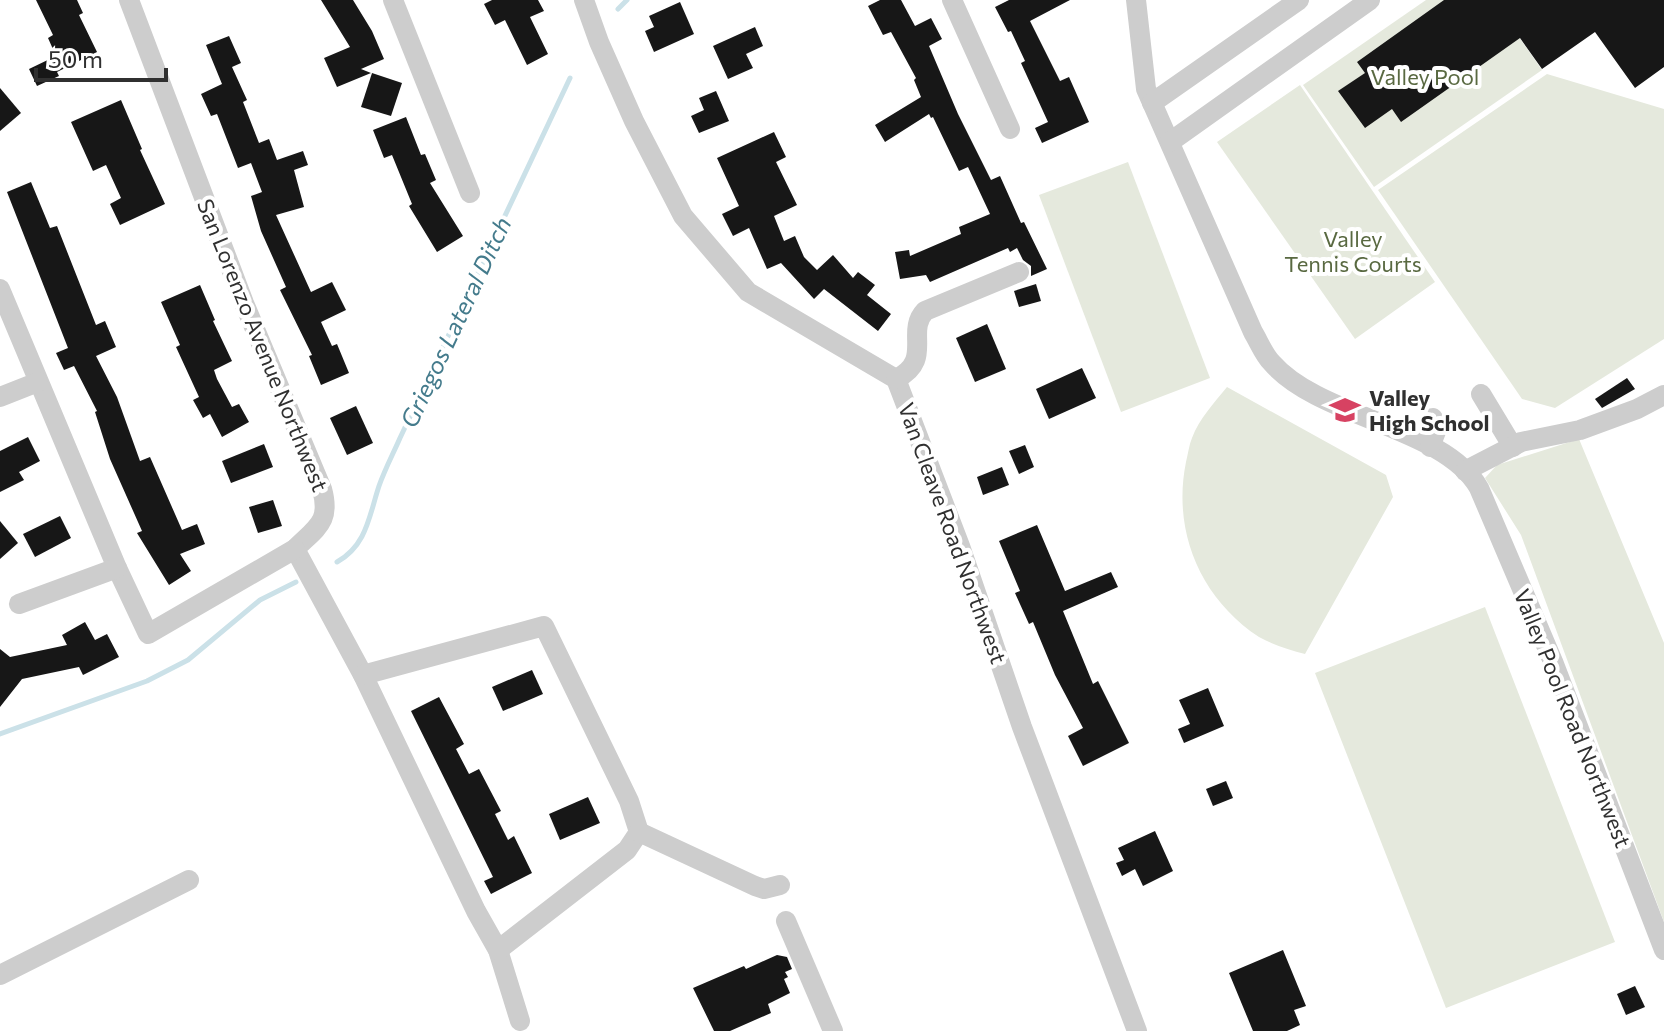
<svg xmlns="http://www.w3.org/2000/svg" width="1664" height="1031" viewBox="0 0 1664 1031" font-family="Commissioner,sans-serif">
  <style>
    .green { fill: #e5e9dd }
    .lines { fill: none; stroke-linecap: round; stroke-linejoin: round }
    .stream { stroke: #cbe1e8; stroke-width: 5 }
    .building { fill: #171717 }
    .minor { stroke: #cdcdcd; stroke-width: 20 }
    .labels { text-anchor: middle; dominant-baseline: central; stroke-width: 8; stroke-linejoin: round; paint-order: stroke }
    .park-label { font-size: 22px; fill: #596941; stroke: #fff }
    .street-label { font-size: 22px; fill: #303030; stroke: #fff }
    .poi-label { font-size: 22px; font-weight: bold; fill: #303030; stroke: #fff; text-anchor: start }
    .water-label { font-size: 24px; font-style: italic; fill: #447b8c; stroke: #fff }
  </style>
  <rect width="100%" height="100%" fill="#fff"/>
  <g class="green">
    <path d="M1426,0H1493L1542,70L1374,187L1303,85Z"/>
    <path d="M1547,74L1664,109V339L1555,408L1522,399L1378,190Z"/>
    <path d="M1300,85L1435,282L1355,339L1217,142Z"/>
    <path d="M1128,162L1210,378L1121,412L1039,195Z"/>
    <path d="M1227,387L1386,475L1393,497L1305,654C1290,650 1273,645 1259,637C1200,598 1172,531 1186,462C1188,454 1189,445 1192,438C1199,419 1214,403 1227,387Z"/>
    <path d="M1579,439L1664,643V922L1521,535L1485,478L1497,465Z"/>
    <path d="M1485,607L1615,942L1446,1008L1315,673Z"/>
  </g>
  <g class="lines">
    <g class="stream">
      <path d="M618,9L627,0"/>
      <path d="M337,562C367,545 369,516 379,486C385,469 393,454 400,438L570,78"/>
      <path d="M0,734L147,681L188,660L260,600L296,582"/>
    </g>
  </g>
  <g class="building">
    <path d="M36,0H77L83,13L79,15L97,52L57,72L59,76L37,86L29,69L56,56L48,38L53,35Z"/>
    <path d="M321,0H353L372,31L384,59L361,69L371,73L337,87L324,58L350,47Z"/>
    <path d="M492,0H538L544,11L530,17L548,54L527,65L505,20L495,25L484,4Z"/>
    <path d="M880,0H901L915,26L931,18L942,39L929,46L958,114L991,180L1000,176L1021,223L1024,222L1047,269L1031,276V266L1023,260L1017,248L1010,252L1008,248L930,282L926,275L900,279L895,252L909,250L910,256L961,234L959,227L990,214L968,167L959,171L933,117L931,118L929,114L885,142L875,125L921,97L914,80L916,78L891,32L883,35L868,6Z"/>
    <path d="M1009,0H1070L1030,21L1060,81L1069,77L1089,122L1042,143L1035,128L1048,122L1021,63L1025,61L1011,31L1008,32L995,7Z"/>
    <path d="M1444,0H1664V67L1635,88L1595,32L1542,69L1520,38L1401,122L1392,109L1365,128L1338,91L1365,73L1357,62Z"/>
    <path d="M680,2L694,34L654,52L645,31L654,27L649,16Z"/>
    <path d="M755,27L763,46L746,54L753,68L728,79L713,46Z"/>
    <path d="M229,36L241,63L232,67L247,100L243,102L259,143L269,139L277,160L303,151L308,165L294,170L304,207L276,215L311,292L332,282L346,310L321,322L332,346L337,344L349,373L321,385L309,356L312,355L280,290L286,287L261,231L251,196L262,192L251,163L238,168L217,114L211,116L201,94L222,84L206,45Z"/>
    <path d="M372,73L402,83L391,116L361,107Z"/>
    <path d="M0,88L21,113L0,131Z"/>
    <path d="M716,91L729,121L699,133L691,116L704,110L699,98Z"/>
    <path d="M121,100L142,149L140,150L165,204L120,225L110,204L121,198L106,165L93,171L71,122Z"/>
    <path d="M406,117L421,155L425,154L436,180L430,183L463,236L437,252L409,206L412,204L392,155L384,158L373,130Z"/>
    <path d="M774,132L786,157L776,162L797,205L774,216L784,241L795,236L804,257L817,270L833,255L853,278L858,272L875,285L867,295L891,314L878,331L824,289L814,299L781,263L767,269L749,228L733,236L722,214L739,206L717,158Z"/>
    <path d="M31,182L50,228L57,226L96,325L105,321L116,347L96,356L117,397L140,461L150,457L182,530L197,524L205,544L180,554L191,571L169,585L137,533L142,531L110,459L95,412L97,411L74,366L64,370L56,353L68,348L7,192Z"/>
    <path d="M1036,284L1041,301L1019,307L1014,291Z"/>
    <path d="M200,285L215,320L213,321L232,361L214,370L217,379L232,407L239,404L249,422L222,437L210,414L203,418L193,400L199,397L176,347L180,345L161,302Z"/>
    <path d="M987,324L1006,369L975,382L956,338Z"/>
    <path d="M1082,368L1096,398L1049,419L1036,389Z"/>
    <path d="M1627,378L1635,389L1602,408L1595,399Z"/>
    <path d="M356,406L373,443L347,455L330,418Z"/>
    <path d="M28,437L40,461L19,472L24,480L0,492V451Z"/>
    <path d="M264,444L273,467L231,483L222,461Z"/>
    <path d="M1025,445L1034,467L1019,474L1009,451Z"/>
    <path d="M1002,467L1009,485L983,495L977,477Z"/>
    <path d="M273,500L282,526L258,533L249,507Z"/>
    <path d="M60,516L71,538L35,557L23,534Z"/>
    <path d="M0,521L18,543L0,559Z"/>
    <path d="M1037,525L1065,591L1111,572L1118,587L1063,611L1093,684L1098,681L1129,743L1083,766L1068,736L1083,728L1055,675L1033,622L1029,624L1015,593L1020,591L999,541Z"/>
    <path d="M85,622L95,640L107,634L119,657L83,675L79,667L22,679L0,707V649L10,657L67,645L62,635Z"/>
    <path d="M532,670L543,694L503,711L492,687Z"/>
    <path d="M1208,688L1224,726L1184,743L1178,729L1190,724L1179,700Z"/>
    <path d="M439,697L464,744L456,749L469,774L479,769L501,811L495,814L508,840L514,836L532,873L491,894L484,881L493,877L411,711Z"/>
    <path d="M1226,781L1233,798L1213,806L1206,789Z"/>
    <path d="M588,797L600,823L560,840L549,814Z"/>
    <path d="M1155,831L1173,871L1143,886L1135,869L1122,876L1116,863L1124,860L1118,848Z"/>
    <path d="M1283,950L1306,1006L1294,1010L1300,1025L1287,1031H1253L1229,973Z"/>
    <path d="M777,955L787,957L792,969L785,972L788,977L784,979L790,993L768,1004L771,1013L730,1031H714L693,988L744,966L746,969Z"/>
    <path d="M1635,986L1645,1007L1626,1015L1617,994Z"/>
  </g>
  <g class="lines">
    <g class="minor">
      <path d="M129,0L244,303L322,489C331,522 317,527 295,549L363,675L476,911L498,950L520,1021"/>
      <path d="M393,0L470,193"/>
      <path d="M584,0L599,42L634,121L683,216L748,292L896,379L960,546L1022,727L1137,1031"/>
      <path d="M952,0L1010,129"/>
      <path d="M1136,0L1146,89L1253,332C1259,342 1264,355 1272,363C1320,418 1445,427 1479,488L1554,664L1664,950"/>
      <path d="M1152,103L1299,0"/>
      <path d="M1170,142L1370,0"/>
      <path d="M0,289L117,568L148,634L295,549"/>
      <path d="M896,379C934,360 905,332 925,311L1019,272"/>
      <path d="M1481,394L1513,447"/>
      <path d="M0,397L38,382"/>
      <path d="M1430,447L1437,429L1433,418"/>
      <path d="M1465,471L1521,442L1580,430L1637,409L1664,395"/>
      <path d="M19,604L117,568"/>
      <path d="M363,675L544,626L629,801L639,832L627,850L498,950"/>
      <path d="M639,832L755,886L764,889L780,885"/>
      <path d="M786,921L833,1031"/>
      <path d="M0,975L189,880"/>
    </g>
  </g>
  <defs>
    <g id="school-bare" transform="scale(2.4)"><path d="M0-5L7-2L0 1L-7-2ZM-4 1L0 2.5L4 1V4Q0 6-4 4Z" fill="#d74262" stroke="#fff" stroke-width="2.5" paint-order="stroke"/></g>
  </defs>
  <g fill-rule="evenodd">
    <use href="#school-bare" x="1345" y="410"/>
  </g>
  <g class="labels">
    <g class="park-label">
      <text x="1425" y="76">Valley Pool</text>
      <text x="1353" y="238">Valley<tspan x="1353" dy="25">Tennis Courts</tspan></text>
    </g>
    <g class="street-label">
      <text transform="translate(263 345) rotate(68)">San Lorenzo Avenue Northwest</text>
      <text transform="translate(953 533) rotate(70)">Van Cleave Road Northwest</text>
      <text transform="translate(1573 718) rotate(68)">Valley Pool Road Northwest</text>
    </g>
    <g class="poi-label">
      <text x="1369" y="397">Valley<tspan x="1369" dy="25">High School</tspan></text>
    </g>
    <g class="water-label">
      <text transform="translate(455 322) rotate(-65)">Griegos Lateral Ditch</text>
    </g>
  </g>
  <path d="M36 68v12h130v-12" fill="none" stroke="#303030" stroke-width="4"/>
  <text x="48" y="68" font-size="24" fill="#303030" stroke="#ffffff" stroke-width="6" paint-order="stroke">50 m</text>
</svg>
